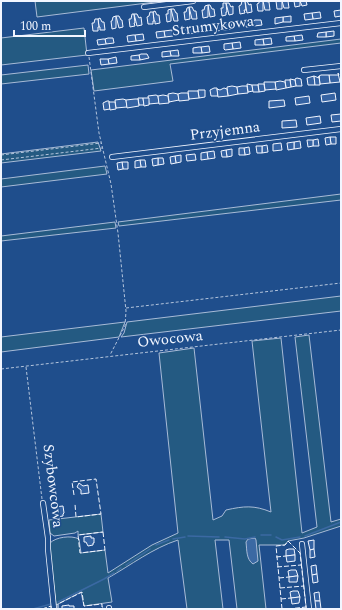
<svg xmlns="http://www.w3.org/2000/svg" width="342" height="610" viewBox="0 0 342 610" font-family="Spectral,serif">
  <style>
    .green { fill: #245a82; stroke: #a8bbd7 }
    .water { fill: #3b69a3; stroke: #a8bbd7 }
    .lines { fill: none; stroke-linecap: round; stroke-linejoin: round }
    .stream { stroke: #3b69a3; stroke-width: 1.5 }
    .building { fill: #3563a3; stroke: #f2f6ff }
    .minor-casing { stroke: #f2f6ff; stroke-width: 6 }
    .path { stroke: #b3c4dc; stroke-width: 1; stroke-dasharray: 3 2; stroke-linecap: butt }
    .minor { stroke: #1f4e8c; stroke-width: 4.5 }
    .fence { stroke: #f2f6ff; stroke-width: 1; stroke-dasharray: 5 2; stroke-linecap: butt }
    .labels { text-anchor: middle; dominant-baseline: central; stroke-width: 3; stroke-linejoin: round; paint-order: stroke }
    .street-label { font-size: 15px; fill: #f2f6ff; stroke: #1f4e8c }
  </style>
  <rect width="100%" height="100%" fill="#1f4e8c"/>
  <g class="green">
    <path d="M35,1H163L37,17Z"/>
    <path d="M84,28L87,55L1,65V38Z"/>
    <path d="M341,39V43L170,64L173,81L94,91L91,70Z"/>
    <path d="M88,65L89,74L1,84V75Z"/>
    <path d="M98,142L101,151L1,163V154Z"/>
    <path d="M105,166L107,174L1,187V179Z"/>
    <path d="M341,194V200L119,226L118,222Z"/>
    <path d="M115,222L116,228L1,241V236Z"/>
    <path d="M341,296V311L121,337L124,333L127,322Z"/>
    <path d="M125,322L119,337L1,352V337Z"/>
    <path d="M309,335L331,522L341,519V526L304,538L288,541L285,545H259L266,609H237L229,540H215L223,609H187L178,540C153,548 131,565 108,578L112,602L84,606L81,592L56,605L50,556V543C56,537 71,535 79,539L81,553L105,550L108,573L152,545L178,533L159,353L194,348L213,520L222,516L226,510C244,506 254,505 271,512L252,341L281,338L302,533L317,527L295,337Z"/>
    <path d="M101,514L103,532L78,535V531L75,533L54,536L50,533L49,520Z"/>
  </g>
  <path class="water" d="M255,538L256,540L258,561L253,564C246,559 247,550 246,542L248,539Z"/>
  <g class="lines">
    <g class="stream">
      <path d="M261,535H271"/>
      <path d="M188,536L219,537"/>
      <path d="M305,536L341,522"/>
      <path d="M225,537L245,539L255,537"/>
      <path d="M276,537L282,540L300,537"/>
      <path d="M173,539L185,537"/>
      <path d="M156,545L169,540"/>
      <path d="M126,565L150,549"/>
      <path d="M117,571L121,568"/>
      <path d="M58,602L104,579L114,573"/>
      <path d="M33,609L51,604"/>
    </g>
  </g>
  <g class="building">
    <path d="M242,1H245L246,10H244L245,13L240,14L239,6L241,5Z"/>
    <path d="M245,1H247L249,5L251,4L252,12L247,13Z"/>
    <path d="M259,1H263V11H258L257,4L259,3Z"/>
    <path d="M263,1L269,2L270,10H265Z"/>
    <path d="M276,1H282V9H277Z"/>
    <path d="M282,1H288L289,8H284Z"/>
    <path d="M294,1H300V6L295,7Z"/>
    <path d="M300,1H306L307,5L302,6Z"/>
    <path d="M223,3H226L227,12H226V15L222,16L221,8H223Z"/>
    <path d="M226,3H229L231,7L233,6V14L229,15Z"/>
    <path d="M208,5H210L212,9H214L215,16L210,17Z"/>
    <path d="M208,5V17L203,18L202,10H204L205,6Z"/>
    <path d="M189,7L190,19L185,20L184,12H186L187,8Z"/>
    <path d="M189,7H192L194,11H196L197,19H192Z"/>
    <path d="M171,9V21L167,22L166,14H168V10Z"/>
    <path d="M171,9H174L176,13H177L178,21H174Z"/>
    <path d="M341,10V16L335,17L334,11Z"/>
    <path d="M155,11L157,15H159L160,23L155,24V21H154L153,12Z"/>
    <path d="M150,12H153L154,21H153V24H148L147,17L149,16Z"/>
    <path d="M320,12L321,18L313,19L312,13Z"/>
    <path d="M312,13L313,19L305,20L304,14Z"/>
    <path d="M132,14H134L135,23H134L135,26L130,27L129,19H131Z"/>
    <path d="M134,14H137L139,18L141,17L142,25L137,26Z"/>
    <path d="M116,16V28L112,29L111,21H112L113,17Z"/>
    <path d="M116,16H119L121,20H122L123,27L119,28Z"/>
    <path d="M291,16V22H283V17Z"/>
    <path d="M283,17V22L275,24V18Z"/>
    <path d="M100,18L102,22H104L105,30H100V27H99L98,19Z"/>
    <path d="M95,19H98L99,27H98V31H93L92,23H94Z"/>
    <path d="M255,20H261L262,25L254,26L253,21Z"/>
    <path d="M253,21L254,26L246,27L245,22Z"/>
    <path d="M231,23L232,29L224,30L223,24Z"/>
    <path d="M223,24L224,30L216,31L215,25Z"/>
    <path d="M196,27H202L203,32L195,33L194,28Z"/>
    <path d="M194,28L195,33L187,34L186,29Z"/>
    <path d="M172,30L173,36L165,37L164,31Z"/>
    <path d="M164,31L165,37L157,38L156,32Z"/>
    <path d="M334,31V36L326,37V32Z"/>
    <path d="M326,32V37H317L318,33Z"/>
    <path d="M143,34L144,40L136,41L135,35Z"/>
    <path d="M133,35H135L136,41L128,42L127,36Z"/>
    <path d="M302,35L303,40L295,41L294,36Z"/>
    <path d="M294,36L295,41H286V37Z"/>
    <path d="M108,38H113L114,43L106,44L105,39Z"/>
    <path d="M271,38L272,44L264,45L263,39Z"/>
    <path d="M103,39H105L106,44L98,45L97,40Z"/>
    <path d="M263,39L264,45H255V40Z"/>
    <path d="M240,42L241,48L233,49L232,43Z"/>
    <path d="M232,43L233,49L225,50L224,49V44Z"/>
    <path d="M209,46L210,52L202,53L201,47Z"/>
    <path d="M199,47H201L202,53H193V48Z"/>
    <path d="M178,50L179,56H171L170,51Z"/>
    <path d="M170,51L171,56L162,57V52Z"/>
    <path d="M141,54H147L149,58L140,60L139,55Z"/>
    <path d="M139,55L140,60H131V56Z"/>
    <path d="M116,57L117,63L109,64L108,59Z"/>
    <path d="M100,59H108L109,64L101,65Z"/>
    <path d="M338,73L340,82L330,83L329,75H339Z"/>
    <path d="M321,75H329L330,83L320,84L319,76Z"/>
    <path d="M314,76L315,85H308L307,78Z"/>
    <path d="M314,76L319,78V76L320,85H315Z"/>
    <path d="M297,78L301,79L302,86H296L295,79Z"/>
    <path d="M290,79L295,80L296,86L291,87Z"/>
    <path d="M285,80H290L291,87L286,88Z"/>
    <path d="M280,81L285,82L286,88L276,90L275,82Z"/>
    <path d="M264,82H275L276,89L265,90Z"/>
    <path d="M247,84L252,85L253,91L248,92Z"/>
    <path d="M258,84H264L265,91L259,92Z"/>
    <path d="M252,85H258L259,92H253Z"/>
    <path d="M232,86L237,87L238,94L228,96L227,87Z"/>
    <path d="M242,86H247L248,93L238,94L237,87Z"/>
    <path d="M214,88H217L218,96H211L210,90Z"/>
    <path d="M224,88L227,89L228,96L218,97L217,89L220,90Z"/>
    <path d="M198,90H205V97L199,98Z"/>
    <path d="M188,91H198L199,98L189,99Z"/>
    <path d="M173,93L178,94L179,100L169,102L168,94Z"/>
    <path d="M181,93H188L189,100L179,101L178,94Z"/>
    <path d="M335,93L336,100L322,102L321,95Z"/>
    <path d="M156,95L158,96L159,103L149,104L148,96Z"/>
    <path d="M163,95L168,96L169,103L159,104L158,96Z"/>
    <path d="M309,96L310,103L296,105L295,98Z"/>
    <path d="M138,98H143L144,105H139Z"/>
    <path d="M143,98H149V105L144,106Z"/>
    <path d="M123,99L126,100L127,107L116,108L115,100Z"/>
    <path d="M135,99H138L139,106L127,108L126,100Z"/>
    <path d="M284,100L285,106L269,108V101Z"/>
    <path d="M107,101H109L110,109L104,110L103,103Z"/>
    <path d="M109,102H115L116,109L110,110Z"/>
    <path d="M341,114V121L332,122L331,115Z"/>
    <path d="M320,116L321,123L307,125L306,118Z"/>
    <path d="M296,120L297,127L282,128V121Z"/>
    <path d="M330,137H336V144H331Z"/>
    <path d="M330,137L331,144L326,145L325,138Z"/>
    <path d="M318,139L319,146H313V140Z"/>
    <path d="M307,140H313V146L308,147Z"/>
    <path d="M300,141L301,148L294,149V142Z"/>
    <path d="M294,142V149L288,150L287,143Z"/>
    <path d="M281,143L282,150L273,151V144Z"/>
    <path d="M267,145L268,152L262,153V146Z"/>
    <path d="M256,146H262V153H257Z"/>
    <path d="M249,147L250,154L245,155L244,148Z"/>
    <path d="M239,148H244L245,155H239Z"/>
    <path d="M232,149V156L227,157L226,150Z"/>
    <path d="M226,150L227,157H222L221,151Z"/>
    <path d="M214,151L215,158L208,159L207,152Z"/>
    <path d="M207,152L208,159L201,160V153Z"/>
    <path d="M195,154L196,160L187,161L186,155Z"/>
    <path d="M181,155V162L176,163L175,156Z"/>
    <path d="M175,156L176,163L171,164L170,157Z"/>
    <path d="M158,158H163L164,164L158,165Z"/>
    <path d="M158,158V165L153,166L152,159Z"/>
    <path d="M140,160H145L146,167H141Z"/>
    <path d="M140,160L141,167L135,168V161Z"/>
    <path d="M122,162H128V169H123Z"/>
    <path d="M122,162L123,169L118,170L117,163Z"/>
    <path d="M79,483L83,486L88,485L89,493L81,494V490L77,487Z"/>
    <path d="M63,506L64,513L63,514V516L57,517L54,507Z"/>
    <path d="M91,536V538H94V543H93V545L88,546L86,542H84V537Z"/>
    <path d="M314,540V549L310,550L308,541Z"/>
    <path d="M289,549H294L295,555L286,556V550Z"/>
    <path d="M314,549L315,557L310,558V550Z"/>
    <path d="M294,555H295V561L287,562L286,556Z"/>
    <path d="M316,565L317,574L312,575L311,566Z"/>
    <path d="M291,570H296L298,576L289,577L288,571Z"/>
    <path d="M317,574L318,582L313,583L312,575Z"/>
    <path d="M296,576H298L297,582H289V577Z"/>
    <path d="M293,591H298L300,597L291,598L290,592Z"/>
    <path d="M319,592L320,601H315L314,593Z"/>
    <path d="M299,597H300L299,603L292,604L291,598Z"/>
    <path d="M315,601H320L321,609H316Z"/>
    <path d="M69,605V606H74V609H62V606Z"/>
  </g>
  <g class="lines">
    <g class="minor-casing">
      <g id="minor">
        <path d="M144,7L193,1"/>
        <path d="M88,53L341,23"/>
        <path d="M304,70L341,66"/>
        <path d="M112,157L341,129"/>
        <path d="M43,503L48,538V549L54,609"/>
        <path d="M302,544L309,609"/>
        <path d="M109,608V609"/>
      </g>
    </g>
    <g class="path">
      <path d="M89,57L99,133L111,184L118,233L126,311L125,326L110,355"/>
      <path d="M1,155L101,143"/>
      <path d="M1,160L102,148"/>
      <path d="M126,308L341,283"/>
      <path d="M26,367L42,499"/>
      <path d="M1,369L341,330"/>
    </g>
    <use href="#minor" class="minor"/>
    <g class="fence">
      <path d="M74,495L72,482L96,479L101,514L76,517L75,504"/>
      <path d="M103,532L105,550L80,553L78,535Z"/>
      <path d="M276,557L286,556"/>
      <path d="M277,567L301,565"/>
      <path d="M279,578L289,577"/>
      <path d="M280,588L304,586"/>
      <path d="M281,599L291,598"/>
      <path d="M42,609L51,606V609"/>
      <path d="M58,609V604L82,592L84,606L102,604V607H104V609"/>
      <path d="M282,609L276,546L285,545L288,541L300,553L306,607"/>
      <path d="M288,609L306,607V609"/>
    </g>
  </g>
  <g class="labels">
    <g class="street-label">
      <text transform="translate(213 26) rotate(-7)">Strumykowa</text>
      <text transform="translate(225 131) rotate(-7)">Przyjemna</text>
      <text transform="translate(170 339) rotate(-6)">Owocowa</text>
      <text transform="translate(53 486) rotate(83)">Szybowcowa</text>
    </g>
  </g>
  <rect width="342" height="610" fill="none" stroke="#f2f6ff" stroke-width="4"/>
  <path d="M14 30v6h71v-6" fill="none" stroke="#f2f6ff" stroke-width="2"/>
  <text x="20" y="30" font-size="12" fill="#f2f6ff" stroke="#1f4e8c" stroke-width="3" paint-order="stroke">100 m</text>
</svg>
